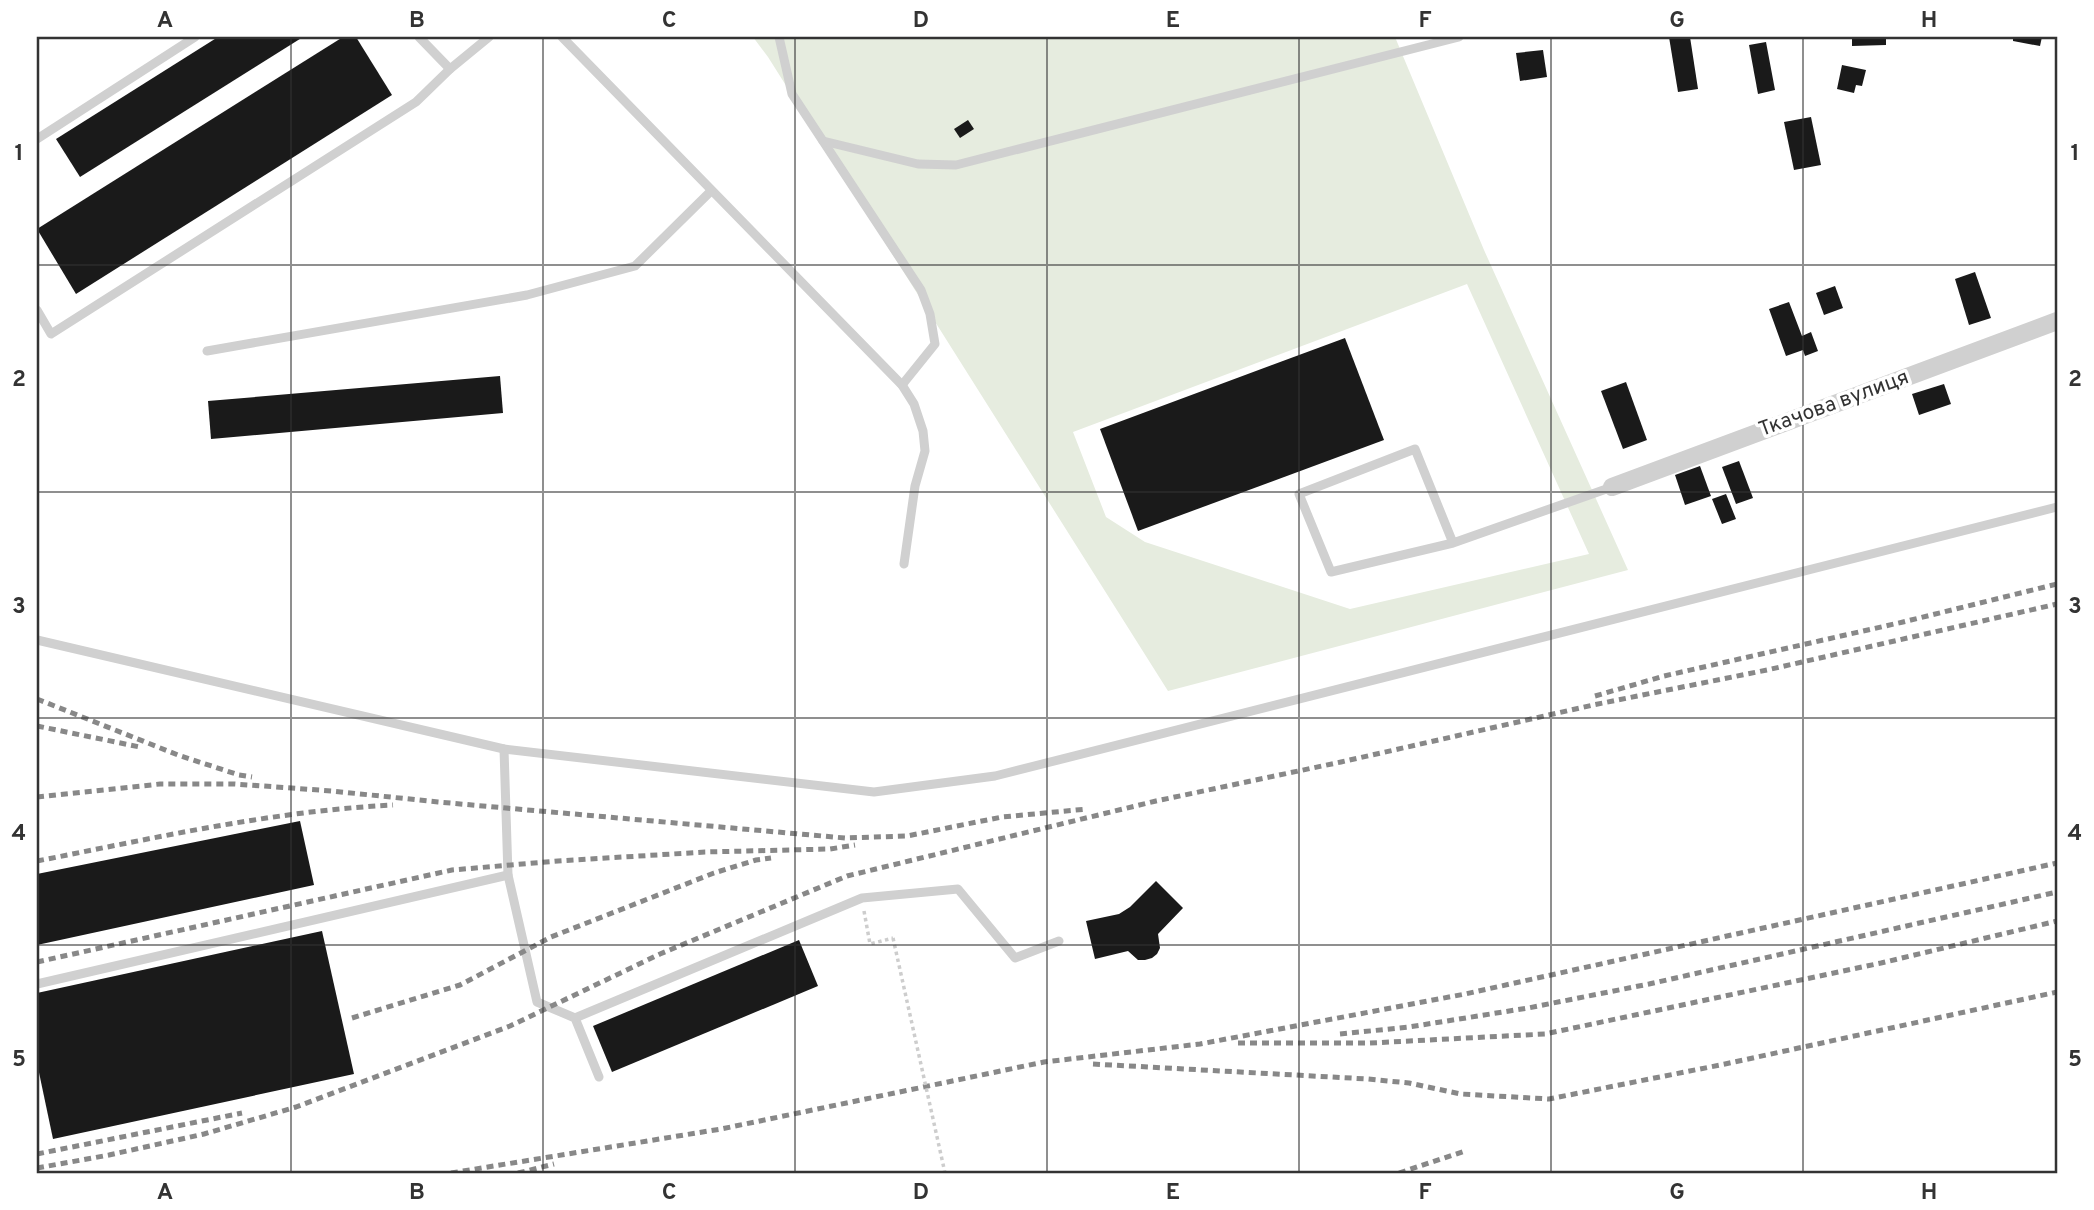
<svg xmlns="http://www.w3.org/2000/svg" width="2094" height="1210" viewBox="0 0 2094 1210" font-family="Overpass,sans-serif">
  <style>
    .green { fill: #e6ecdf; fill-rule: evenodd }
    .building { fill: #1a1a1a }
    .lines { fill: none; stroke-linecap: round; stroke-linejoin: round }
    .path { stroke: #cdcdcd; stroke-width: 3.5; stroke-dasharray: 3.5 3.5; stroke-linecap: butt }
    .lane { stroke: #d0d0d0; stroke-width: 9 }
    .street { stroke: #d0d0d0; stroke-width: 18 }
    .rail { stroke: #888; stroke-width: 5; stroke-dasharray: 7 5; stroke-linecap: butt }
    .path-bridge { stroke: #cdcdcd; stroke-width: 3.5; stroke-dasharray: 3.5 3.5; stroke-linecap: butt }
    .grid { fill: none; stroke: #333; stroke-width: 2; stroke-opacity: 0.55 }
    .labels { text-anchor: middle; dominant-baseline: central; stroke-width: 7; stroke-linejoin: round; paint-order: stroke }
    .street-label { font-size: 21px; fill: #333; stroke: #fff }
    .neatline { fill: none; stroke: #333; stroke-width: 2.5 }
    .grid-label { font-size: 23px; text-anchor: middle; font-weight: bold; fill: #333 }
  </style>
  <rect width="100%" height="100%" fill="#fff"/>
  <path class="green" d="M753,37H1395L1484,250L1628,570L1168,691L768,57ZM1467,284L1589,554L1350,609L1145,542L1106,517L1073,432Z"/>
  <g class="building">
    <path d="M218,37H303L80,177L56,139Z"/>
    <path d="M343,37H356L392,95L76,294L37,229Z"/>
    <path d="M1669,37H1690L1698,89L1678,92Z"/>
    <path d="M1852,37H1886V45L1852,46Z"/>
    <path d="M2013,37H2042L2040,46L2013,41Z"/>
    <path d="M1766,42L1775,90L1758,94L1749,45Z"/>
    <path d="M1543,50L1547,77L1520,81L1516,53Z"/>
    <path d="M1842,65L1866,70L1862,86L1856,85L1854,93L1837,89Z"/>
    <path d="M1811,117L1821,165L1794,170L1784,122Z"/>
    <path d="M968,120L974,129L960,138L954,129Z"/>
    <path d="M1975,272L1991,318L1969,325L1955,279Z"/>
    <path d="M1835,286L1843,308L1824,315L1816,293Z"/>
    <path d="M1789,302L1802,336L1811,332L1818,351L1805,356L1803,350L1786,356L1769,309Z"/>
    <path d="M1345,338L1384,440L1138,531L1100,429Z"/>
    <path d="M500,376L503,413L211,439L208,401Z"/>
    <path d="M1626,382L1647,440L1623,449L1601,391Z"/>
    <path d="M1944,384L1951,404L1919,415L1912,394Z"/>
    <path d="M1739,461L1753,498L1736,504L1722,467Z"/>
    <path d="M1700,466L1711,496L1685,505L1675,475Z"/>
    <path d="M1726,494L1736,519L1722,524L1712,499Z"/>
    <path d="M300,821L314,885L37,945V874Z"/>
    <path d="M1156,881L1183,908L1158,934L1160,948L1157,954L1152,958L1145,960H1138L1128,951L1095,959L1086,921L1119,914L1130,907Z"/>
    <path d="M322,931L354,1074L53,1139L37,1063V993Z"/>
    <path d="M799,940L818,986L612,1072L593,1026Z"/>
  </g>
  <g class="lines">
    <path class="path" d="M864,911L870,944L893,938"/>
    <g class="lane">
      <path d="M419,37L450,69"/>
      <path d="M562,37L902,385L914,404L923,431L925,451L915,486L904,564"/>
      <path d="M779,37L792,94L921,290L930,314L935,344L902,385"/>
      <path d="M37,139L195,37"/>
      <path d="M823,141L918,164L956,165L1459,37"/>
      <path d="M37,310L51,334L416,102L450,69L489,37"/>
      <path d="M207,351L527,295L635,266L711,191"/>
      <path d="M1453,543L1415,449L1299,494L1331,572L1453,543L1612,487"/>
      <path d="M37,640L504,749L874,792L995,776L2057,507"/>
      <path d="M504,749L508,875L537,1002L575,1018L599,1077"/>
      <path d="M37,984L508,875"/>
      <path d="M575,1018L862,898L958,889L1015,958L1059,941"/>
    </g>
    <path class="street" d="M1612,487L2057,321"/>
    <g class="rail">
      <path d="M1595,696L1664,676L1903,622L2057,584"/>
      <path d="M37,699L178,755L239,775L252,777"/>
      <path d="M37,726L140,747"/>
      <path d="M37,797L160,784H235L332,791L438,802L845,838L907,836L1002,817L1087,809"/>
      <path d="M37,861C155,838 272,811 393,805"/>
      <path d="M37,962L452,870L558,861L705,852L830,849L855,845"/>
      <path d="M352,1018L460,985L551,937L714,873L756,860L771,858"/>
      <path d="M1340,1034L1409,1027L1528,1008L1649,984L2057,892"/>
      <path d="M1238,1043H1370L1545,1034L1881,963L2057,921"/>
      <path d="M1093,1064L1368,1079L1409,1083L1461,1094L1549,1099L1725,1064L2057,992"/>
      <path d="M37,1154L242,1113"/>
      <path d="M37,1168L109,1155L204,1134L296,1107L510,1026L660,954L847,876L1156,801L1341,762L1593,705L1767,670L2057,604"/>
      <path d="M451,1173L721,1129L1044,1062L1200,1044L1465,994L2057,863"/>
      <path d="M518,1173L554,1164"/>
      <path d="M1399,1173L1465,1151"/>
    </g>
    <path class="path-bridge" d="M893,938L945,1173"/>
  </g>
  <path class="grid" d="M291,37V1173M543,37V1173M795,37V1173M1047,37V1173M1299,37V1173M1551,37V1173M1803,37V1173M37,265H2057M37,492H2057M37,718H2057M37,945H2057"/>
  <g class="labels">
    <g class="street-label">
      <text transform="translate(1834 404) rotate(-20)">Ткачова вулиця</text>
    </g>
  </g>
  <rect width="2094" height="1210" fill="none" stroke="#ffffff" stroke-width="77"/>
  <rect x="38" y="38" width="2018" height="1134" class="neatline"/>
  <g class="grid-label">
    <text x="165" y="27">A</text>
    <text x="417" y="27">B</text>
    <text x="669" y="27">C</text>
    <text x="921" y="27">D</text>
    <text x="1173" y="27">E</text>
    <text x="1425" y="27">F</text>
    <text x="1677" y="27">G</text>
    <text x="1929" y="27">H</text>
    <text x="19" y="160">1</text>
    <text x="2075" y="160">1</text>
    <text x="19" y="386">2</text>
    <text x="2075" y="386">2</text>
    <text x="19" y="613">3</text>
    <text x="2075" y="613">3</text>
    <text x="19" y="840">4</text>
    <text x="2075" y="840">4</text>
    <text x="19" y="1066">5</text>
    <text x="2075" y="1066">5</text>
    <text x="165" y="1199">A</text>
    <text x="417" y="1199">B</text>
    <text x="669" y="1199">C</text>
    <text x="921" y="1199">D</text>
    <text x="1173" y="1199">E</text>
    <text x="1425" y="1199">F</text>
    <text x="1677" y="1199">G</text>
    <text x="1929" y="1199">H</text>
  </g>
</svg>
